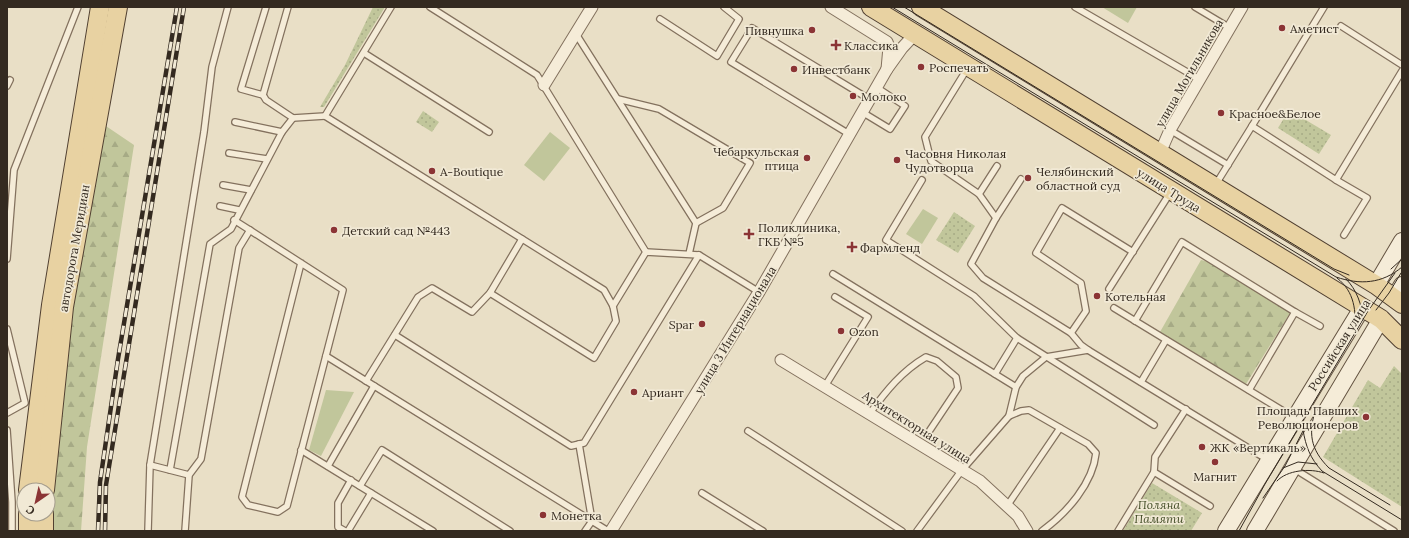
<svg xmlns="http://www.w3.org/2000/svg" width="1409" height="538" viewBox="0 0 1409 538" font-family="Lora,serif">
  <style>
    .green { fill: url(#green-dots) }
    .forest { fill: url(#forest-firs) }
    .pitch { fill: #c1c69b }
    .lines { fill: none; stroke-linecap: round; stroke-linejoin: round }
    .lane-casing { stroke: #83715e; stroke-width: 8 }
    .street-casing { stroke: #83715e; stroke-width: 13 }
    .secondary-casing { stroke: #645341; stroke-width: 18 }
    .primary-casing { stroke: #514031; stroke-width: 20 }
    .lane { stroke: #f5ecd8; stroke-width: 5.5 }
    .street { stroke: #f5ecd8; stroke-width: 11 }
    .secondary { stroke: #f5ecd8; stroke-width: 16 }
    .primary { stroke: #e8d2a2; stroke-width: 18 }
    .tram { stroke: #342a20; stroke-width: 1 }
    .rail-casing { stroke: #342a20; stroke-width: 4.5 }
    .rail { stroke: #f1e9d5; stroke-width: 3; stroke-dasharray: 9; stroke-linecap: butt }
    .poi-dot { fill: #8b3435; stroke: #f1e9d5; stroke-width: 1.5 }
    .labels { text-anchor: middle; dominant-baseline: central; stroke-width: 3.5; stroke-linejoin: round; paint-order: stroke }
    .poi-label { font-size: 12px; fill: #342a20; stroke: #f1e9d5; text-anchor: start }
    .street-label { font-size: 12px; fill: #342a20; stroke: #f1e9d5 }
    .park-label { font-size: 12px; font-style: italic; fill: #454f29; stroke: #f1e9d5 }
  </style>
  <defs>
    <pattern id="green-dots" width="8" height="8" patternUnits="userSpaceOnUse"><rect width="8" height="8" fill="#c1c69b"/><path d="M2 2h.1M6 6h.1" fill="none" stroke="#a6aa85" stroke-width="1.8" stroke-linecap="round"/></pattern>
    <pattern id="forest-firs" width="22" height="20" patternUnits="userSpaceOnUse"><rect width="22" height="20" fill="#c1c69b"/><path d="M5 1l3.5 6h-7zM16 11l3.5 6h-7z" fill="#a6aa85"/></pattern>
  </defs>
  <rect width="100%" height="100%" fill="#e9dfc6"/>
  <g class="green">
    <path d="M373,7H385L324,107H320L345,65Z"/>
    <path d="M1289,110L1331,135L1319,154L1278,128Z"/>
    <path d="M423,111L439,122L432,132L416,122Z"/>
    <path d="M954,212L975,226L958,253L936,240Z"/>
    <path d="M1394,366L1402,374V507L1323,457L1368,380L1380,388Z"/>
    <path d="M1152,483L1202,513L1191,531H1123Z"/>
  </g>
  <g class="forest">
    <path d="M100,122L134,145L87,447L81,531H53L52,479L78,261Z"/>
    <path d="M1201,260L1214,263L1290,310V313L1246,384L1160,332Z"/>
  </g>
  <g class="pitch">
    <path d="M1102,7H1137L1128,23Z"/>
    <path d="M550,132L570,148L544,181L524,165Z"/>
    <path d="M923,209L938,218L922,244L906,234Z"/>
    <path d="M326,390L354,392L321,456L309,450Z"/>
  </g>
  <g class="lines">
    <g class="lane-casing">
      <g id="lane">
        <path d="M266,7L241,89L263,95L266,100L293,118L325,116"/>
        <path d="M391,7L325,116L604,290L613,306L616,321L594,358L490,293"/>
        <path d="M430,7L537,75L646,252"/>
        <path d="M1075,7L1199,79"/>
        <path d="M1195,7L1230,28"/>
        <path d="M1324,7L1252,126L1336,180L1402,71"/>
        <path d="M660,19L717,56L739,19L724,7"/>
        <path d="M1341,26L1402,65"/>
        <path d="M576,34L696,223L689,254"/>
        <path d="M364,53L489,132"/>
        <path d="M967,69L925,137L931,161L979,194L996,218L971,264L983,278L1071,333L1086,311L1081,283L1036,253L1062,208L1133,252"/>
        <path d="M7,86L10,80"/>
        <path d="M263,95L288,7"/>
        <path d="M618,99L659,109L750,163L723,208L696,223"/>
        <path d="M862,112L890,129L905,106L876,87"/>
        <path d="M235,122L282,132"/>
        <path d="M1170,130L1228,165"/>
        <path d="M849,134L731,62L752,28L869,99"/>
        <path d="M229,153L267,159"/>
        <path d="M922,180L886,240L974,296L1017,338L1154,425"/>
        <path d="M1336,180L1367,198L1344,235"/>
        <path d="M1216,184L1252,126"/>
        <path d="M223,185L251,190"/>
        <path d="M979,194L997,166"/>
        <path d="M220,206L239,210"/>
        <path d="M996,218L1021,179"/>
        <path d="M234,220L343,290L287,506L278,512L248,505L242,497L301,263"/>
        <path d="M7,259L14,170L78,7"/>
        <path d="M833,274L1016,387"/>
        <path d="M1109,289L1170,193"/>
        <path d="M613,306L646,252L699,255L759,292"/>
        <path d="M1114,308L1293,417"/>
        <path d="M1135,321L1182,242L1295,312"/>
        <path d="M7,329L25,403L7,413"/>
        <path d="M1071,333L1081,345L1088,350"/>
        <path d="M395,335L571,446L584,443L699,255"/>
        <path d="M326,356L608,531"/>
        <path d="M995,374L1017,338"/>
        <path d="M366,381L418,297L432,288L472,312L490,293L522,239"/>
        <path d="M1141,382L1166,340"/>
        <path d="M825,386L868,317L835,297"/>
        <path d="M1249,390L1295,312L1320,326"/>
        <path d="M870,413C886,391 902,371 926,357L937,361L956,377L958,388L930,430"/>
        <path d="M1009,416L1016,387L1023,376L1046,357L1088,350L1268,460"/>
        <path d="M7,430L12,502V531"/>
        <path d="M748,431L902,531"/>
        <path d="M579,444L592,521L585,531"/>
        <path d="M301,450L433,531"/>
        <path d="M150,465L189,475"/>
        <path d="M328,466L374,386"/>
        <path d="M1293,468L1394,531"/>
        <path d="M170,470L210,244L231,229L282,132L293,118"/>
        <path d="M1154,472L1210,506"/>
        <path d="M360,486L382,450L510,531"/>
        <path d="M702,493L763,531"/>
        <path d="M1007,506L1060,428"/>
        <path d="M148,531L150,465L204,132L212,67L228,7"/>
        <path d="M185,531L189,475L201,459L239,248L250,230"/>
        <path d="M345,531L338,527V503L351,480"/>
        <path d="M348,531L371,493"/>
        <path d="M917,531L962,470L1009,416L1021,411L1029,410L1088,444L1096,453C1093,483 1067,513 1042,531"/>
        <path d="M1118,531L1154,472L1155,457L1186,409"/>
      </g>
    </g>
    <g class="street-casing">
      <g id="street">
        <path d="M831,7L887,42L889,47L887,69"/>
        <path d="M544,85L592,7"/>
        <path d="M1160,153L1170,130L1242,7"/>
        <path d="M781,360L980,481L1018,516L1027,531"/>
        <path d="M611,531L759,292L887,69L902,48L915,34"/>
      </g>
    </g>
    <g class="secondary-casing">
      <g id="secondary">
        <path d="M1376,285L1402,241"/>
        <path d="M1395,297L1402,285"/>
        <path d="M1226,531L1362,308"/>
        <path d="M1255,531L1381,319"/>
      </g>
    </g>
    <g class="primary-casing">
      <g id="primary">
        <path d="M871,7L1373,314L1381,319L1402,340"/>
        <path d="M921,7L1376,285L1402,304"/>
        <path d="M28,490L51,305L100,7"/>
        <path d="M45,490L64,307L118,7"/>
        <path d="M28,531V514"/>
        <path d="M44,531V514"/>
      </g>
    </g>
    <use href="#lane" class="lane"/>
    <use href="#street" class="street"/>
    <use href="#secondary" class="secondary"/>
    <use href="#primary" class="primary"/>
    <g class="tram">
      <path d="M892,7L1336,277C1360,285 1382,284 1402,267"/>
      <path d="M904,7L1334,269L1349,275"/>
      <path d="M1391,269L1402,259"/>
      <path d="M1337,278C1355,292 1356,311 1355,332"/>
      <path d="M1346,279C1357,290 1362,305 1363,320"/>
      <path d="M1376,310L1389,293L1401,273"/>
      <path d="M1316,408C1308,433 1310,449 1329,468L1390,505"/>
      <path d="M1303,430C1306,447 1310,458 1322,471L1402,520"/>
      <path d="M1283,468L1298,462L1317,464"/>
      <path d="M1277,481C1287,470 1310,468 1324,473"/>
      <path d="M1263,498L1285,466L1305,427"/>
      <path d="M1239,531L1265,484L1368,311L1395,273"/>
    </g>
    <g class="rail-casing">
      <g id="rail">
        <path d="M98,531L100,482L118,359L177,7"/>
        <path d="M105,531L106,485L184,7"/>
      </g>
    </g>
    <use href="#rail" class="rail"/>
  </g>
  <g class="poi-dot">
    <circle cx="1282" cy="28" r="4"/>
    <circle cx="812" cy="30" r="4"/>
    <path d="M834 39h4v4h4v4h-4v4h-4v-4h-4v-4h4z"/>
    <circle cx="921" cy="67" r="4"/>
    <circle cx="794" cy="69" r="4"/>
    <circle cx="853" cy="96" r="4"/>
    <circle cx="1221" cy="113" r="4"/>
    <circle cx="807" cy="158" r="4"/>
    <circle cx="897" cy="160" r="4"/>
    <circle cx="432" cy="171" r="4"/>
    <circle cx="1028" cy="178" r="4"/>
    <circle cx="334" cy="230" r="4"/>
    <path d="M747 228h4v4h4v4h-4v4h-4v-4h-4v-4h4z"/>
    <path d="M850 241h4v4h4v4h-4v4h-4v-4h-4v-4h4z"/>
    <circle cx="1097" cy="296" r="4"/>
    <circle cx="702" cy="324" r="4"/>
    <circle cx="841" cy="331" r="4"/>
    <circle cx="634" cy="392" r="4"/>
    <circle cx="1366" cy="417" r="4"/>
    <circle cx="1202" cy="447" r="4"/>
    <circle cx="1215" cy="462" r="4"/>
    <circle cx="543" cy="515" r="4"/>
  </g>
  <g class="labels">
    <g class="poi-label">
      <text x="1290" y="28">Аметист</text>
      <text x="804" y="30" text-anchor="end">Пивнушка</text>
      <text x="844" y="45">Классика</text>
      <text x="929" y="67">Роспечать</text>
      <text x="802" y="69">Инвестбанк</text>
      <text x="861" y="96">Молоко</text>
      <text x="1229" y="113">Красное&amp;Белое</text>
      <text x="799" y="151" text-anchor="end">Чебаркульская<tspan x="799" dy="14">птица</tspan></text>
      <text x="905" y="153">Часовня Николая<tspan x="905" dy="14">Чудотворца</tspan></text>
      <text x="440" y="171">A-Boutique</text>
      <text x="1036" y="171">Челябинский<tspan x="1036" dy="14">областной суд</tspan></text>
      <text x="758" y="227">Поликлиника,<tspan x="758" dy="14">ГКБ №5</tspan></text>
      <text x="342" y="230">Детский сад №443</text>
      <text x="860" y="247">Фармленд</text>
      <text x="1105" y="296">Котельная</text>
      <text x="694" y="324" text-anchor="end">Spar</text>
      <text x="849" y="331">Ozon</text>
      <text x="642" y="392">Ариант</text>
      <text x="1358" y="410" text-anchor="end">Площадь Павших<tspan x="1358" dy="14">Революционеров</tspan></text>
      <text x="1210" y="447">ЖК «Вертикаль»</text>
      <text x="1215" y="476" text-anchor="middle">Магнит</text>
      <text x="551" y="515">Монетка</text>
    </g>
    <g class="street-label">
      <text transform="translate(1189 73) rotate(-60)">улица Могильникова</text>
      <text transform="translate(1169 190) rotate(32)">улица Труда</text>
      <text transform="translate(74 248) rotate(-80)">автодорога Меридиан</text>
      <text transform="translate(735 330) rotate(-59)">улица 3 Интернационала</text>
      <text transform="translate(1339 345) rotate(-58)">Российская улица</text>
      <text transform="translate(917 427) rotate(32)">Архитекторная улица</text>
    </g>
    <g class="park-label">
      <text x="1159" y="504">Поляна<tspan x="1159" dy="14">Памяти</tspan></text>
    </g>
  </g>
  <rect width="1409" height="538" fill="none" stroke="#342a20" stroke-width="16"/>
  <g transform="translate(36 502) rotate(214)"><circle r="19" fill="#f1e9d5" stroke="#a59d8d"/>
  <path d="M0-3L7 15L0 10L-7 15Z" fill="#8b3435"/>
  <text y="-6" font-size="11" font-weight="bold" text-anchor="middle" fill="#342a20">С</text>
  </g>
</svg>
